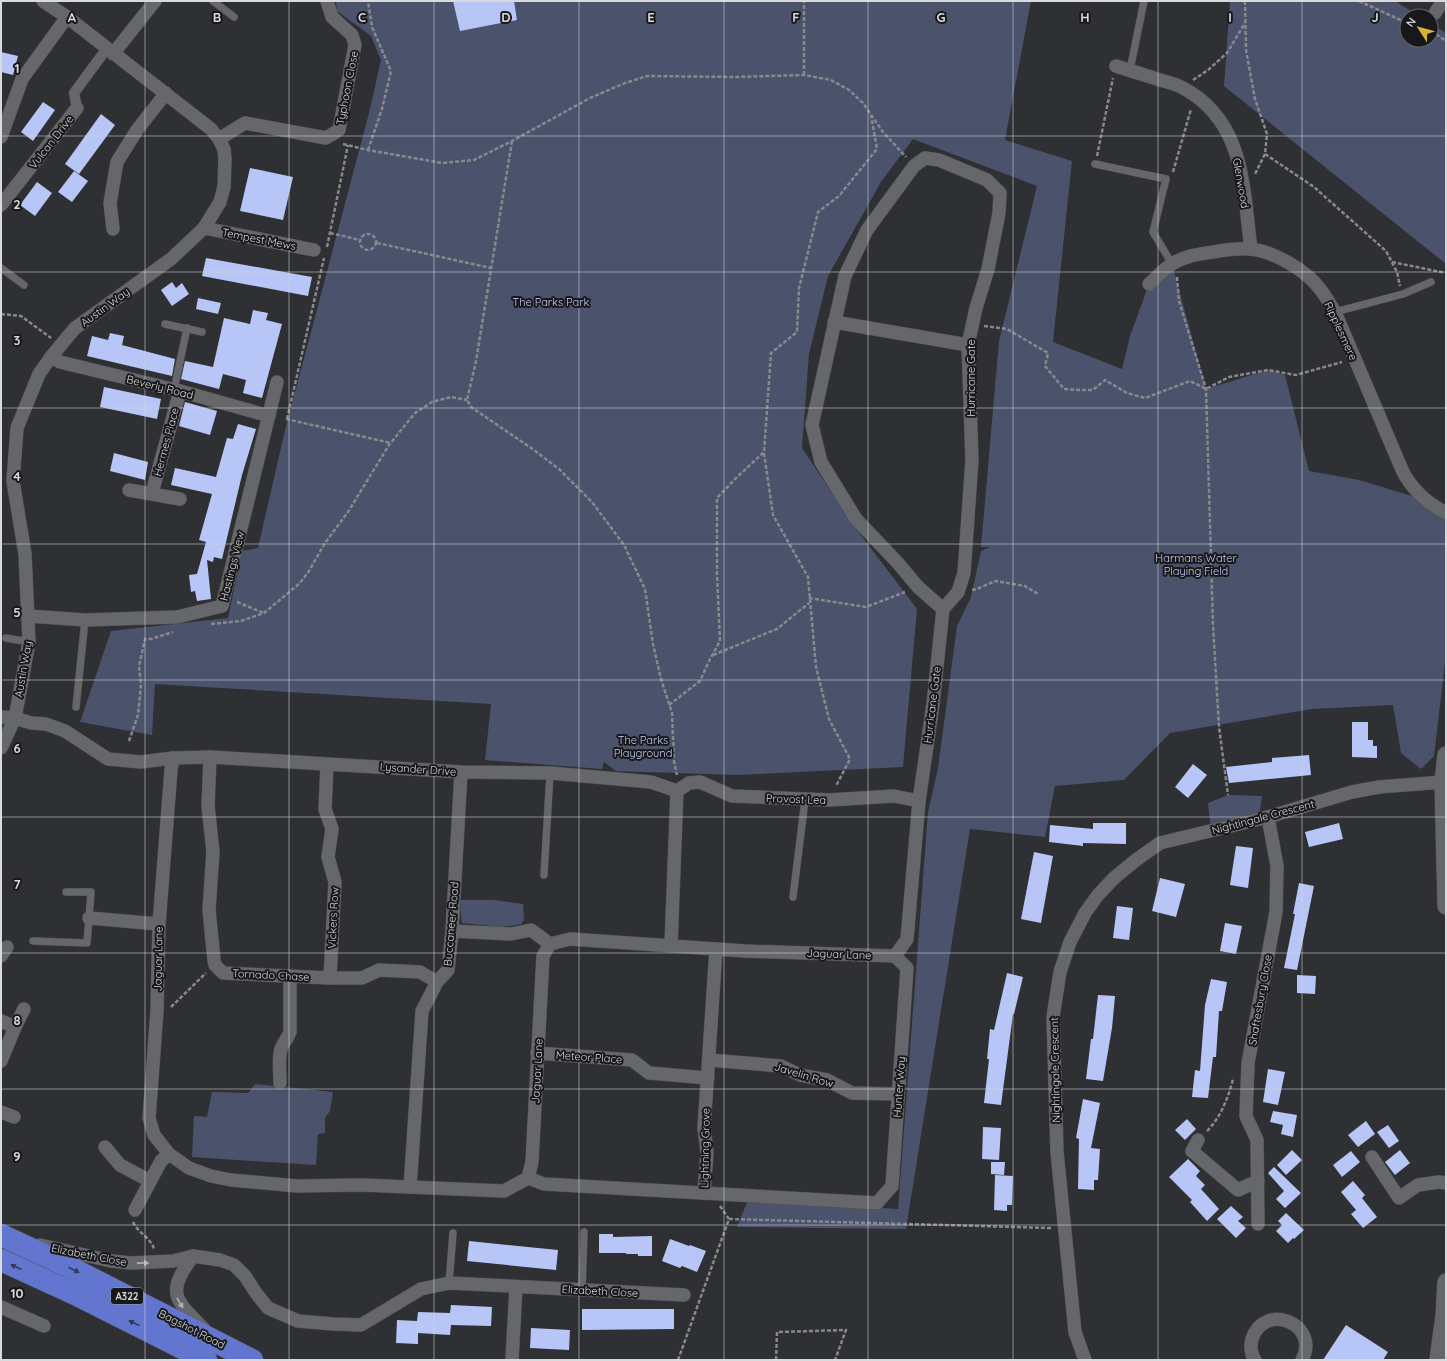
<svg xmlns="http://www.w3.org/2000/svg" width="1447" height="1361" viewBox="0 0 1447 1361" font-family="Quicksand,sans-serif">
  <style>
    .green { fill: #4b526c }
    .building { fill: #b7c6f6 }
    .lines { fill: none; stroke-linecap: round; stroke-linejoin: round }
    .service-casing { stroke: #4d4e51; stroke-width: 8 }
    .pedestrian-casing { stroke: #4d4e51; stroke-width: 11 }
    .minor-casing { stroke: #4d4e51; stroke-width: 14 }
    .tertiary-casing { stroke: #4d4e51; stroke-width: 18 }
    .trunk-casing { stroke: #4d4e51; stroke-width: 23 }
    .path { stroke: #88898c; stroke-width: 2.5; stroke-dasharray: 4 2; stroke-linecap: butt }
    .service { stroke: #66676a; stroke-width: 7 }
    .pedestrian { stroke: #66676a; stroke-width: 10 }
    .minor { stroke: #66676a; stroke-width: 13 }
    .tertiary { stroke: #66676a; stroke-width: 17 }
    .trunk { stroke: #6276cf; stroke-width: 22 }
    .oneway { fill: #b1b2b4 }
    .oneway2 { fill: #323959 }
    .grid { fill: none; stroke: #d9dadc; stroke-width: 1; stroke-opacity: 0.55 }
    .labels { text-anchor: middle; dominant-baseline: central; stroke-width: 4; stroke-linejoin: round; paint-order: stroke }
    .shield { fill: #18181a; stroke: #9fa0a2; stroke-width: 1 }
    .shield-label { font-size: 10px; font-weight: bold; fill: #d9dadc }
    .street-label { font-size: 11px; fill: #d9dadc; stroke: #18181a }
    .park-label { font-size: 11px; fill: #c2cff8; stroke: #18181a }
    .grid-label { font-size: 13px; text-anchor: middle; font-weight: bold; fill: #d9dadc; stroke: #18181a; stroke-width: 4; stroke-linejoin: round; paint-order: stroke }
  </style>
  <rect width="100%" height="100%" fill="#2f3033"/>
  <g class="green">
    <path d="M336,1H1031L1005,140L1072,161L1053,342L1122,369L1130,336L1149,284L1172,264L1206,389L1268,370L1285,375L1309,471L1359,480L1425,500L1446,511V654L1434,756L1421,769L1401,753L1393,705L1312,709L1170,733L1124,780L1055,786L1045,837L970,829L906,1229L737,1227L748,1200L898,1209L928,812L938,768L957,626L971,597L981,551L990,547H981L999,341L1037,186L913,139L881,182L828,276L809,354L802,448L854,526L917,609L903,767L737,775L616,771L604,762L602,769L485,760L491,704L155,684L152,735L80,722L111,631L228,618L242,551L258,548L285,430L369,113L381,60L371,36L337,11Z"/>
    <path d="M1230,1H1395L1419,16H1407V40H1431V24L1446,33V264L1224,86Z"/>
    <path d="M1228,795L1262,796L1259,819L1211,831L1208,803Z"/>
    <path d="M459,900H494L523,904L524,920L521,924L503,927L462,923Z"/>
    <path d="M255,1084L333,1092L330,1111L325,1118V1133L318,1134L316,1165L192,1157L194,1116L207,1117L212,1092L248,1093Z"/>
  </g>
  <g class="building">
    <path d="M453,1H514L517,20L460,31Z"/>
    <path d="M1,52L18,56L13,75L1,72Z"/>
    <path d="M43,102L55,110L33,141L21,132Z"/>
    <path d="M101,114L115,125L79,174L65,164Z"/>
    <path d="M250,168L293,177L283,220L240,211Z"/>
    <path d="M74,171L88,181L72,202L58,192Z"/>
    <path d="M37,182L52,193L35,216L20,205Z"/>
    <path d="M206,258L312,277L308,296L202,276Z"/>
    <path d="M172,282L176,288L182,283L189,294L172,306L161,290Z"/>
    <path d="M198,298L221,303L218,314L196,309Z"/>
    <path d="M253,310L268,313L266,320L282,324L262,398L243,393L246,380L223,374L219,389L181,379L185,361L213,367L224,318L250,324Z"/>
    <path d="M110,333L124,336L122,345L175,359L172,376L87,356L92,336L108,340Z"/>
    <path d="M104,387L161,399L157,419L100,407Z"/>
    <path d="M185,402L217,411L210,435L179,426Z"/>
    <path d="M238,424L256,429L242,475L222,559L214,557L213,562L207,560L211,599L197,601L195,591L191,592L189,575L197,574L206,542L199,540L212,494L171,485L175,468L216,477L227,438L233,439Z"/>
    <path d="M114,453L148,462L145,480L110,471Z"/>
    <path d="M1352,722H1368V740H1373V746H1377V758L1352,757Z"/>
    <path d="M1309,755L1311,775L1229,783L1226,767L1272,762V758Z"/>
    <path d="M1193,764L1207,775L1188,798L1175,787Z"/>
    <path d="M1093,823H1126V844L1083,843V846L1049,842L1050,825L1093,829Z"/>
    <path d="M1339,823L1343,839L1309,847L1305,832Z"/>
    <path d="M1236,846L1253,848L1248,888L1230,885Z"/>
    <path d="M1034,852L1053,856L1041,923L1021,919Z"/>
    <path d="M1160,878L1185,884L1176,917L1152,911Z"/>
    <path d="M1299,883L1314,886L1297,970L1284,968L1295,914H1293Z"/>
    <path d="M1117,906L1133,908L1129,940L1113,938Z"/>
    <path d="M1225,923L1242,926L1236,954L1220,951Z"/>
    <path d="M1007,973L1023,977L1014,1014H1013L1001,1105L984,1103L989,1059H987L990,1029L994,1030Z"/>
    <path d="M1297,975L1316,976L1315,994L1297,993Z"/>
    <path d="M1211,979L1227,982L1222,1011H1219L1216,1057H1213L1208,1098L1192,1097L1195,1070L1200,1071L1205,1005Z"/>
    <path d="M1098,995L1115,996L1112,1028L1103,1081L1086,1079L1091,1039H1093Z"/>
    <path d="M1268,1069L1285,1072L1278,1105L1263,1102Z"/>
    <path d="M1083,1099L1100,1103L1091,1148L1100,1149L1098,1180H1094V1190L1078,1189L1079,1139L1076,1138Z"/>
    <path d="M1273,1111L1297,1115L1293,1137L1281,1134L1283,1125L1270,1122Z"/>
    <path d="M1187,1119L1196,1129L1185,1140L1175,1130Z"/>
    <path d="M1366,1121L1375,1134L1358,1147L1348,1135Z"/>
    <path d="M1388,1125L1399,1141L1389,1148L1377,1132Z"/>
    <path d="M983,1127L1001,1128L999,1160L982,1159Z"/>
    <path d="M1292,1150L1302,1160L1286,1175L1277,1165Z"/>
    <path d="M1400,1150L1410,1163L1395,1175L1385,1162Z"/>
    <path d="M1351,1151L1360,1162L1342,1177L1333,1165Z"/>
    <path d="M1188,1159L1200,1171L1196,1176L1205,1185L1201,1189L1219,1209L1207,1221L1190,1202L1192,1200L1169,1177Z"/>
    <path d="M991,1162H1005L1004,1175L991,1174Z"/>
    <path d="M1274,1167L1301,1193L1285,1208L1276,1199L1284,1191L1268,1173Z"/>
    <path d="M995,1175L1013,1176L1012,1205H1007V1211L994,1210Z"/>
    <path d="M1353,1181L1365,1195L1362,1198L1377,1217L1363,1228L1351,1214L1356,1210L1341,1192Z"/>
    <path d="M1231,1206L1243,1217L1238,1221L1246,1228L1236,1238L1217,1219Z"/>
    <path d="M1286,1213L1304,1230L1294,1239L1293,1238L1288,1243L1276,1231L1282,1225L1278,1221Z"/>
    <path d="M599,1234H613V1237L652,1236V1256H638V1254H626V1253H599Z"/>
    <path d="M670,1239L689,1246L690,1245L706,1251L697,1272L682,1266L680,1268L662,1261Z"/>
    <path d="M469,1241L558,1250L556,1270L467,1261Z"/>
    <path d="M451,1305L492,1307L491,1326L451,1325L450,1335L418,1333V1344L396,1343L397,1320L417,1321L418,1312L450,1313Z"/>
    <path d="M582,1309H674V1329L582,1330Z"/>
    <path d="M1346,1325L1388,1352L1383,1360H1323Z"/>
    <path d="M531,1328L570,1330L569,1350L530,1348Z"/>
  </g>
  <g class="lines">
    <g class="service-casing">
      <g id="service">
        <path d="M213,1L234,17"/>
        <path d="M1130,70L1144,1"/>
        <path d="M1095,164L1166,179L1153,232L1172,264"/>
        <path d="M1,268L24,285"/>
        <path d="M1335,312L1403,294L1431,282"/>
        <path d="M165,324L202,332"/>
        <path d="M174,390L187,328"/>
        <path d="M6,638L29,642"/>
        <path d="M76,707L85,620"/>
        <path d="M544,875L550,773"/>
        <path d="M793,897L805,800"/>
        <path d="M33,941L87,943L91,892H66"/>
        <path d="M449,1283L453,1233"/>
        <path d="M582,1290L584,1232"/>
      </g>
    </g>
    <g class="pedestrian-casing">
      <path id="pedestrian" d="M77,108L74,93L102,55"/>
    </g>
    <g class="minor-casing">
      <g id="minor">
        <path d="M1435,13L1443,1"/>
        <path d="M113,54L155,1"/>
        <path d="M1116,66C1131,71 1145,75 1160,80C1167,82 1176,84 1183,88C1245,121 1243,188 1251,249"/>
        <path d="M1,137L22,79L67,17"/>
        <path d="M219,139L245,123L326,138L339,130L355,45L352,35L332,17L327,1"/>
        <path d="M1,205L77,108"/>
        <path d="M204,228L314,250"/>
        <path d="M113,229L110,203L117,162L137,130L166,93"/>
        <path d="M1149,284C1157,277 1164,269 1172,264C1184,256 1199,254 1213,252C1225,250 1238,248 1250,249C1273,251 1306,270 1320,289C1326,296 1330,305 1335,312L1403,472C1413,491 1427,503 1446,513"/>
        <path d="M834,322L968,345"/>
        <path d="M51,357L60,362L180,391L269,416"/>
        <path d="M129,490L180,499"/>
        <path d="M152,493L180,391"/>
        <path d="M28,616L85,620L177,617L222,606L277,382"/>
        <path d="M1,717L15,718L31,723L46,724L65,731L108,759L141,762L173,758L210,757L461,772L550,773L651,782L677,791L671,945"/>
        <path d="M1,748L15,718L29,642L25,554L13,481L17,428L39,374L51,357L75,328L171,259L204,228L220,202L224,187L225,159L224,149L219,139L211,129L67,17L43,1"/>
        <path d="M210,757L208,806L213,852L209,910L214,960L215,965L223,973L330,978H362L379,970L420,972L437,982"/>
        <path d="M173,758L171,770L159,924L157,1011L149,1118L154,1135L169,1154L189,1168L211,1176L231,1180L297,1186L362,1185L504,1191L528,1178L532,1162L543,956L550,944L570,939L745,951L895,956"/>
        <path d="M327,765L325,809L332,829L328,857L335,882L330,978"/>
        <path d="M677,791L689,783L700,782L732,796L829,800L894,796L919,801"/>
        <path d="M89,918L159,924"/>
        <path d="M452,931L511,934L531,930L550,944"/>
        <path d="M1,956L7,947"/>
        <path d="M895,956L907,939L919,801L933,704L943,609L958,592L964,573L972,460L968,345L976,308L988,269L999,213L1000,193L987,180L939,160L925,158L914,166L867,230L845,276L812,425L821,462L856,519L897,562L918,587L943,609"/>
        <path d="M1,1021L15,1027L1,1061"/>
        <path d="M15,1027L24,1009"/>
        <path d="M537,1053L632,1060L649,1073L708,1078"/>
        <path d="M709,1060L781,1066L800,1075L827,1080L852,1093L898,1094"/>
        <path d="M280,1083C280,1072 278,1059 281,1049C283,1043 288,1038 290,1032V976"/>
        <path d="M1,1112L14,1117"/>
        <path d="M1198,1140L1192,1151L1238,1190L1258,1181"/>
        <path d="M105,1147L120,1165L150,1181"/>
        <path d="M1372,1157L1399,1198L1418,1185L1439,1182L1446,1183"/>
        <path d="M528,1178L544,1184L877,1203L892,1186L907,968L895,956"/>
        <path d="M410,1187L422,1011L437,982L448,970L452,931L461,772"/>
        <path d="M704,1193L707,1152L704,1128L716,949"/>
        <path d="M135,1210L161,1161L169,1154"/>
        <path d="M1258,1224L1257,1140L1246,1116L1248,1063L1276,912L1277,866L1268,817"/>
        <path d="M40,1245L111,1261L131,1263L173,1261L193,1256L220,1260L234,1265L245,1276L256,1293L268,1308L298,1321L333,1324L361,1325L421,1289L449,1283L684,1295"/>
        <path d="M193,1256C166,1293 174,1299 204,1329"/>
        <path d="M1,1307L44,1326"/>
        <path d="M512,1360L516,1287"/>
        <path d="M1085,1360L1075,1332L1057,1152L1053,1017L1060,972L1070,942L1085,913L1098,895L1114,878L1136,860L1160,843L1268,817L1352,792L1379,787L1443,782"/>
        <path d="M1255,1360C1251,1355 1250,1346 1252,1339C1264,1301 1321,1324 1302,1360"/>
      </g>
    </g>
    <g class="tertiary-casing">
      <g id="tertiary">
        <path d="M1446,755L1443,782L1446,906"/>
        <path d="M1438,1360L1444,1316L1446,1282"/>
      </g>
    </g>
    <g class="trunk-casing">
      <g id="trunk">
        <path d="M1,1235L63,1264L252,1360"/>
        <path d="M1,1260L75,1294L206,1360"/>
      </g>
    </g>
    <g class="path">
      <path d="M1245,1L1246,50L1255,99L1267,134L1265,154L1255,174"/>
      <path d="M1359,1L1407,23"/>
      <path d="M1431,31L1446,41"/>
      <path d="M804,75V1"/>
      <path d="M1193,80L1208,70L1227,53L1245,23"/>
      <path d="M512,141L476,361L467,400L471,407L534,450L559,469L592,502L624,545L645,589L653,644L661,679L672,713L674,761L677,775"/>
      <path d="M343,144L368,150L442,163L474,160L512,141L590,98L625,83L647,76L735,77L804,75L831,80L849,90L863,103L883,132L906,157"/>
      <path d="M368,150L382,109L391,71L372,27L368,1"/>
      <path d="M1265,154L1314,187L1386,251L1397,272L1400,286"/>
      <path d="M1097,156L1113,78"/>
      <path d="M1173,172L1191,109"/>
      <path d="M330,233L360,240"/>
      <circle cx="368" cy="242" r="8"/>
      <path d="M377,243L491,268"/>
      <path d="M327,247L348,145"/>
      <path d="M1392,262L1446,273"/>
      <path d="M1177,277L1179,301L1206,389L1213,625L1219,727L1228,795"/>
      <path d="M1,314L21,316L51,338"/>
      <path d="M984,326L1007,329L1048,353L1045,366L1064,389L1080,390H1093L1105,380L1127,393L1145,398L1190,381L1206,389L1229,377L1268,370L1296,375L1342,362"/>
      <path d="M286,419L391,443"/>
      <path d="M287,419L324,258"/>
      <path d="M764,453L773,515L808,577L816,667L829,719L850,759L836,786"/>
      <path d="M972,590L977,589L995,581L1025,586L1038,594"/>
      <path d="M809,598L866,607L905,592"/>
      <path d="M237,602L264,613"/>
      <path d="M211,624L241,621L264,613L300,583L309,571L325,543L348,512L389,445L415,413L432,402L451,397L467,400"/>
      <path d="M713,655L777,629L809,603"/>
      <path d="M669,705L700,681L709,661L720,641L717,574V498L735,479L764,452L771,353L797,332L799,288L818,212L839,196L877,149L871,115"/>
      <path d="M129,741L138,715L141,685L139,666L145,639H151L173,632"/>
      <path d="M171,1007L206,973"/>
      <path d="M1207,1131C1221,1117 1228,1098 1233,1079"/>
      <path d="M720,1206L729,1219"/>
      <path d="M133,1222C138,1233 151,1238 154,1249"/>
      <path d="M678,1360L729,1219L1051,1228"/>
      <path d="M776,1360L777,1332L846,1330L835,1360"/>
    </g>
    <use href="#service" class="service"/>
    <use href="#pedestrian" class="pedestrian"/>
    <use href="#minor" class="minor"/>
    <use href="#tertiary" class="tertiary"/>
    <use href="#trunk" class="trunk"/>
  </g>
  <defs><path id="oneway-solid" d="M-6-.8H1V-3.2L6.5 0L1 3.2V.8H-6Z"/></defs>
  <g class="oneway">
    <use href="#oneway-solid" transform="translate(143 1263) rotate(-1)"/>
    <use href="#oneway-solid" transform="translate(180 1303) rotate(59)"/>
  </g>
  <g class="oneway2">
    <use href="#oneway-solid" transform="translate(16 1267) rotate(-155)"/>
    <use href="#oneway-solid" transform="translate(74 1270) rotate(27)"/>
    <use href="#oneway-solid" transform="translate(134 1323) rotate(-154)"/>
  </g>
  <path class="grid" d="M145,1V1360M289,1V1360M434,1V1360M579,1V1360M724,1V1360M868,1V1360M1013,1V1360M1158,1V1360M1302,1V1360M1,136H1446M1,272H1446M1,408H1446M1,544H1446M1,680H1446M1,817H1446M1,953H1446M1,1089H1446M1,1225H1446"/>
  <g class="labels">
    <rect class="shield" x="111" y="1288" width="32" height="16" rx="3"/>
    <g class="shield-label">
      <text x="127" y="1296">A322</text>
    </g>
    <g class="street-label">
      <text transform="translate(347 88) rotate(-79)">Typhoon Close</text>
      <text transform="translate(51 142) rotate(-52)">Vulcan Drive</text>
      <text transform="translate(1241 183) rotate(80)">Glenwood</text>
      <text transform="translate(259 239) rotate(11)">Tempest Mews</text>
      <text transform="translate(105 307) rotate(-36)">Austin Way</text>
      <text transform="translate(1341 331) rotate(65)">Ripplesmere</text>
      <text transform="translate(971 378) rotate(-90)">Hurricane Gate</text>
      <text transform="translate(160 387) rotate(14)">Beverly Road</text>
      <text transform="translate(166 442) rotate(-75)">Hermes Place</text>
      <text transform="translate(232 566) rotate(-76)">Hastings View</text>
      <text transform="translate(23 669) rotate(-80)">Austin Way</text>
      <text transform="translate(932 705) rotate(-83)">Hurricane Gate</text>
      <text transform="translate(418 769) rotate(4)">Lysander Drive</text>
      <text transform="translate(796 799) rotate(2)">Provost Lea</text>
      <text transform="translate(1263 817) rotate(-15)">Nightingale Crescent</text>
      <text transform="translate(333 918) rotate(-87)">Vickers Row</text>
      <text transform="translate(451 924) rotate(-85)">Buccaneer Road</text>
      <text transform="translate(839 954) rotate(2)">Jaguar Lane</text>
      <text transform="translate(158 959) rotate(-89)">Jaguar Lane</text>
      <text transform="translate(271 975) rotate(3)">Tornado Chase</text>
      <text transform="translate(1260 1000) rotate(-80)">Shaftesbury Close</text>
      <text transform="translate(589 1057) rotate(4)">Meteor Place</text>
      <text transform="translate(1055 1070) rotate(-91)">Nightingale Crescent</text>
      <text transform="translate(537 1071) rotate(-87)">Jaguar Lane</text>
      <text transform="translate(804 1075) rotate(17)">Javelin Row</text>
      <text transform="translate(899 1087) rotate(-86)">Hunter Way</text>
      <text transform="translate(705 1148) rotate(-89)">Lightning Grove</text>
      <text transform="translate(89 1255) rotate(11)">Elizabeth Close</text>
      <text transform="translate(600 1291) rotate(3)">Elizabeth Close</text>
      <text transform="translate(192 1329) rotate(27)">Bagshot Road</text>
    </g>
    <g class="park-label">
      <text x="551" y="302">The Parks Park</text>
      <text x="1196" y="558">Harmans Water<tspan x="1196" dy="13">Playing Field</tspan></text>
      <text x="643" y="740">The Parks<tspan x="643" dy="13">Playground</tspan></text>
    </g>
  </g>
  <g class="grid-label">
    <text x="72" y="22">A</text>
    <text x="217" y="22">B</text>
    <text x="362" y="22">C</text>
    <text x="506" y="22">D</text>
    <text x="651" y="22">E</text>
    <text x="796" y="22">F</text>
    <text x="941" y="22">G</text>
    <text x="1085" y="22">H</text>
    <text x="1230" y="22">I</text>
    <text x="1375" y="22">J</text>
    <text x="17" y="73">1</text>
    <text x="17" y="209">2</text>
    <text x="17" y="345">3</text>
    <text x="17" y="481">4</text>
    <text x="17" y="617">5</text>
    <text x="17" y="753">6</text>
    <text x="17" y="889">7</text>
    <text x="17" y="1025">8</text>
    <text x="17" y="1161">9</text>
    <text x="17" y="1298">10</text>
  </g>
  <rect width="1447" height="1361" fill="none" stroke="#d9dadc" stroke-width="4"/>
  <g transform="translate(1419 28) rotate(306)"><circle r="19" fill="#18181a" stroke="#656668"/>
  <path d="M0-3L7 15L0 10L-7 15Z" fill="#d9b334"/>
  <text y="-6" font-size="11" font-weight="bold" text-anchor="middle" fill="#d9dadc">N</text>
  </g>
</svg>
